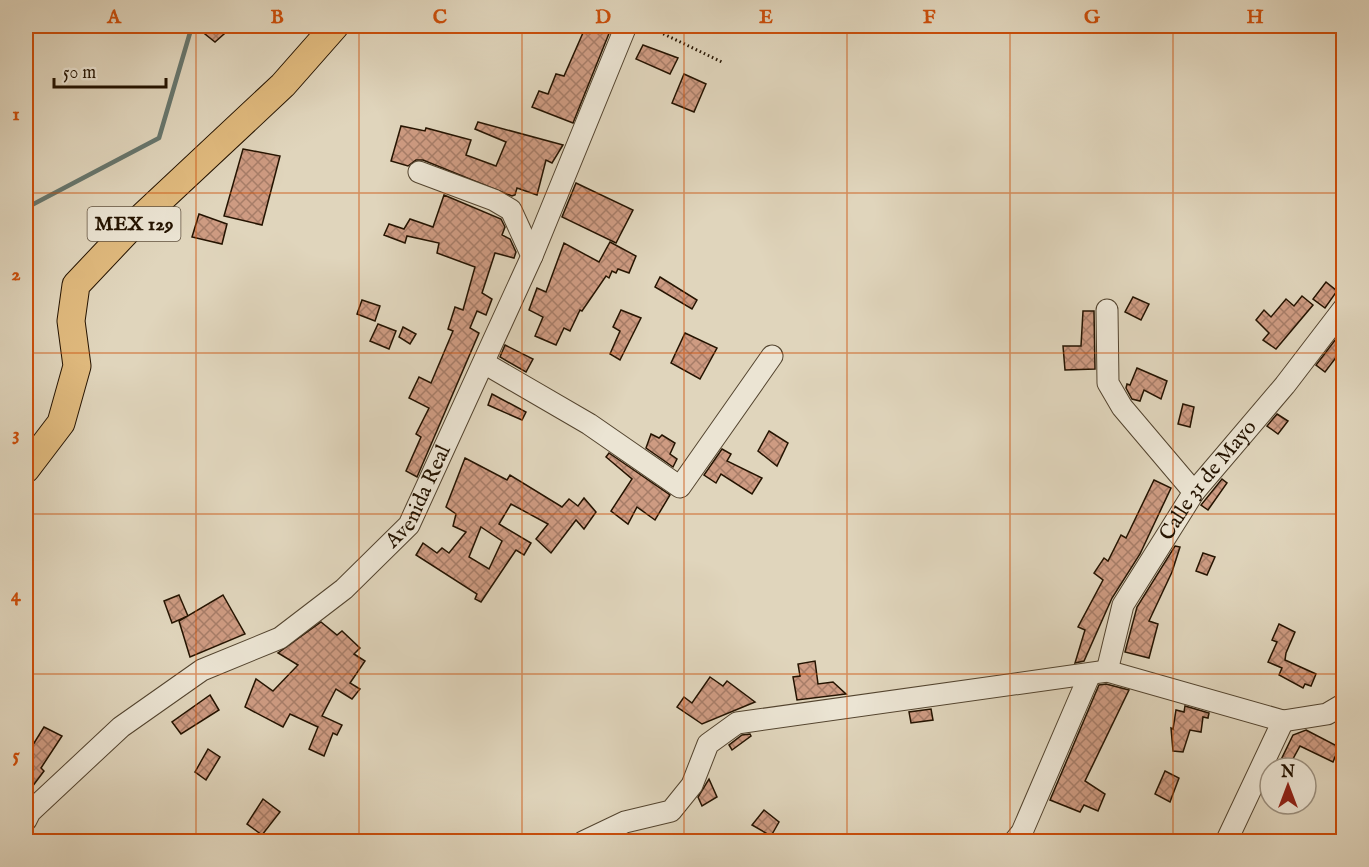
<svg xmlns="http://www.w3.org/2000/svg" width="1369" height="867" viewBox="0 0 1369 867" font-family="'IM FELL English',serif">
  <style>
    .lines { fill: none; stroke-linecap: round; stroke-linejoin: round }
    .stream { stroke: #67766d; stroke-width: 4.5 }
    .building { fill: url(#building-cross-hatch); stroke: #241300; stroke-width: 1.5; fill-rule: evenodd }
    .minor-casing { stroke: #53442f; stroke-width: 23 }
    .major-casing { stroke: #241300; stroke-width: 29 }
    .path { stroke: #241300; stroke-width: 3; stroke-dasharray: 1.5 3; stroke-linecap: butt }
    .minor { stroke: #ebe4d3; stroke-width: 21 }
    .major { stroke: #e0ba7e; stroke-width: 27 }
    .grid { fill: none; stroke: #cb4e0a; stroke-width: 1.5; stroke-opacity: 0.55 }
    .labels { text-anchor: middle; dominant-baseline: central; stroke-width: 6; stroke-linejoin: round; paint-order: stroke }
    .shield { fill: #ebe4d3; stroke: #60523f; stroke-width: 1.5 }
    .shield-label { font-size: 20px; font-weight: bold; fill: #241300 }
    .street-label { font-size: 21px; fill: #241300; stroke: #ebe4d3 }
    .neatline { fill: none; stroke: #cb4e0a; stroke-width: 2 }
    .grid-label { font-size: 20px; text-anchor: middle; font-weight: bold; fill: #cb4e0a }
  </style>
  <defs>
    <pattern id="building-cross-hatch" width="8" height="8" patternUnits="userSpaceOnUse" patternTransform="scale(1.5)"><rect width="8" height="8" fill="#ce9b82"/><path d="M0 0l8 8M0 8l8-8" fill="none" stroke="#a77d68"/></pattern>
  </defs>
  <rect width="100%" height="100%" fill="#e0d5bc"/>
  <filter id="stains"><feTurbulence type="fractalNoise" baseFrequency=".00333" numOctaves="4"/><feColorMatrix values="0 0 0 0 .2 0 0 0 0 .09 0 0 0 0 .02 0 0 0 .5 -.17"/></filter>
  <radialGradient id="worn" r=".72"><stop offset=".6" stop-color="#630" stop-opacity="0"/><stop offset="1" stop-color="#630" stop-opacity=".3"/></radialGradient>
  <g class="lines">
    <path class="stream" d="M26,208L159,138L192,26"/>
  </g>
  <g class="building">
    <path d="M195,26H233L215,42Z"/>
    <path d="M586,26H612L573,123L532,107L539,91L548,94L556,74L564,76Z"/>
    <path d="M643,45L678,58L670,74L636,59Z"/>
    <path d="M684,74L706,84L694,112L672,103Z"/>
    <path d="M478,122L563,145L552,163L546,160L537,195L517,188L515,195L512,196L423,160H416L408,166L391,161L401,126L425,131L426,128L471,140L466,155L496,166L506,142L475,129Z"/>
    <path d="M243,149L280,156L262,225L224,216Z"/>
    <path d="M576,183L633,210L616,243L562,217Z"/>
    <path d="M444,195L501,219L505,227L502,235L510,239L516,252L514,258L495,253L482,293L492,299L486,315L477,311L470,328L479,333L417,477L406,471L421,437L416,434L429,408L409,398L419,377L431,383L453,331L448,329L455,307L463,310L475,267L437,253L439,243L407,236L405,243L384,235L389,224L404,229L410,219L433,227Z"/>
    <path d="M199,214L227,224L222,244L192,237Z"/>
    <path d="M610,242L636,256L629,273L618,269L616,273L612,271L609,278L606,276L582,311L580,310L570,331L564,328L556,345L535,336L543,317L529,310L537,288L546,292L564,243L599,262Z"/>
    <path d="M660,277L697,300L692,309L655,287Z"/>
    <path d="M1326,282L1337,291L1325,308L1313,299Z"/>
    <path d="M1302,296L1313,305L1276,349L1263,340L1269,333L1256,320L1264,310L1271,317L1286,299L1294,306Z"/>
    <path d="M1133,297L1149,304L1141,320L1125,312Z"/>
    <path d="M362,300L380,306L375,321L357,314Z"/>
    <path d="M621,310L641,318L620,360L610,354L620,331L613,327Z"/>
    <path d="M1083,311H1094L1095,369L1065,370L1063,346H1081Z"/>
    <path d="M378,324L396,331L389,349L370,341Z"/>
    <path d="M403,327L416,334L410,344L399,337Z"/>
    <path d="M685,333L717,348L700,379L671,363Z"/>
    <path d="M1339,335L1344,338V347L1325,372L1316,365Z"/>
    <path d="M505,345L533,359L526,372L500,357Z"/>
    <path d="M1137,368L1167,381L1161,399L1144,390L1140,401L1132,399L1126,388L1127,384L1130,385Z"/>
    <path d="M492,394L526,412L522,420L488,405Z"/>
    <path d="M1183,404L1194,407L1190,427L1178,424Z"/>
    <path d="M1277,414L1288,421L1278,434L1267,426Z"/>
    <path d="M769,431L788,443L777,466L758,451Z"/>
    <path d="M651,434L659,438L662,435L675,443L670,454L677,459L673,467L646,448Z"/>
    <path d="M722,449L731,454L727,461L762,478L752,494L721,474L716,483L704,475Z"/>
    <path d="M609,453L670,495L655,520L637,507L628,524L611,511L632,479L606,457Z"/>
    <path d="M465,458L507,480L510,475L562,507L569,499L578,506L584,498L596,512L584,529L576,520L551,553L536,539L548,524L511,504L499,524L531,543L524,555L516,550L481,602L475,599L477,594L416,555L423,543L437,553L442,548L449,553L466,532L453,526L456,514L446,507ZM481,527L502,541L489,569L469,557Z"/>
    <path d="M1222,479L1227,483L1208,510L1201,505Z"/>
    <path d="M1154,480L1171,488L1140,554L1112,598L1084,661L1075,663L1085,630L1078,627L1103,580L1094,573L1104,558L1108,561L1121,535L1126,538Z"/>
    <path d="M1175,546L1180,547L1172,572L1149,621L1158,624L1149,658L1125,652L1137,607Z"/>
    <path d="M1203,553L1215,557L1207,575L1196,571Z"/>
    <path d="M179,595L188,616L172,623L164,601Z"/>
    <path d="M223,595L245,634L190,657L179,621Z"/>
    <path d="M321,622L337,635L342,631L360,648L354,654L365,661L350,683L360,689L352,699L336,689L322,716L342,725L337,735L333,733L324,756L309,749L318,727L290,714L283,727L245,707L256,679L273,691L298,665L278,653Z"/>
    <path d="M1279,624L1295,632L1286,653L1285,660L1316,674L1311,686L1305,684L1303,688L1279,675L1282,668L1268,662L1277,642L1272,640Z"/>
    <path d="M815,661L818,684L833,682L846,694L797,700L793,677L800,676L798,664Z"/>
    <path d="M710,677L723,686L727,681L755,702L702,724L677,707L684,697L692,703Z"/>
    <path d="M1106,684L1129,690L1085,781L1105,794L1098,811L1084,805L1080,812L1050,800L1099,685Z"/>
    <path d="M210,695L219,710L181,734L172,722Z"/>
    <path d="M1185,706L1209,713L1208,718L1203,717L1201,732L1190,730L1183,752L1173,751L1171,728L1173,729L1176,710L1184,712Z"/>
    <path d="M931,709L933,720L911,723L909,712Z"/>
    <path d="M44,727L62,736L41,768L44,771L26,795V756Z"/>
    <path d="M1306,730L1339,747L1333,762L1300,746L1288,768H1277L1293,735Z"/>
    <path d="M750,734L751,736L732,750L729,745L742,735Z"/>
    <path d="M208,749L220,757L206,780L195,772Z"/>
    <path d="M1165,771L1179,778L1170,802L1155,794Z"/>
    <path d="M709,779L717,797L702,806L698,797Z"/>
    <path d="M263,799L280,812L262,835L247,824Z"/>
    <path d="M764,810L779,822L771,836L752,825Z"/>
  </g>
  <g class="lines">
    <g class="minor-casing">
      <g id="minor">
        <path d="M419,172L494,200L511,210L532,256"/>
        <path d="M1107,310L1108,383L1122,407L1194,492"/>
        <path d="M484,363L589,424L680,487L772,356"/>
        <path id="s1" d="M1107,671L1123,605L1194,492L1285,385L1344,308"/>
        <path id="s2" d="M26,820L30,812L121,727L202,670L280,638L344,589L409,525L532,256L626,26"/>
        <path d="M583,842L625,822L671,811L692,785L708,744L737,723L1107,671L1283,721L1327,714L1344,704"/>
        <path d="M1014,842L1022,832L1090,674"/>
        <path d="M1226,842L1283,721"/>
      </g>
    </g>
    <g class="major-casing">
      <path id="major" d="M26,469L61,423L77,366L71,321L76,285L127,231L283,85L335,26"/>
    </g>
    <path class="path" d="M647,26L724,63"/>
    <use href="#minor" class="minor"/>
    <use href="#major" class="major"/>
  </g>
  <path class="grid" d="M196,26V842M359,26V842M522,26V842M684,26V842M847,26V842M1010,26V842M1173,26V842M26,193H1344M26,353H1344M26,514H1344M26,674H1344"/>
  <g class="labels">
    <rect class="shield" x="87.5" y="207" width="93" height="34" rx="4.5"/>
    <g class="shield-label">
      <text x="134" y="224">MEX 129</text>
    </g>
    <g class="street-label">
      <text stroke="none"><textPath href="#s1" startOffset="219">Calle 31 de Mayo</textPath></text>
      <text stroke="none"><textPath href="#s2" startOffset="518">Avenida Real</textPath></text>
    </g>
  </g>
  <rect width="1369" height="867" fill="none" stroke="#e0d5bc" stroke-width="66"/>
  <g transform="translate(1288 786)"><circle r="28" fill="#ebe4d3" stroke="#9b907f" stroke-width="1.5"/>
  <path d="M0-4.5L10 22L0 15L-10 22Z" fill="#8f2418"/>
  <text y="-9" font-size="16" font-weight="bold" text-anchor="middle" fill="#241300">N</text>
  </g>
  <path d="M54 78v9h112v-9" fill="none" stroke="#241300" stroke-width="3"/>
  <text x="63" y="78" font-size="18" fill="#241300" stroke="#ebe4d3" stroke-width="4.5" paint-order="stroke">50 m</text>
  <rect x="33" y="33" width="1303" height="801" class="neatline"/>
  <g class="grid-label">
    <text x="114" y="23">A</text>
    <text x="277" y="23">B</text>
    <text x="440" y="23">C</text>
    <text x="603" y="23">D</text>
    <text x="766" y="23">E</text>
    <text x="929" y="23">F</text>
    <text x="1092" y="23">G</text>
    <text x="1255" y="23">H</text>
    <text x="16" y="120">1</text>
    <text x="16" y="280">2</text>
    <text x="16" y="440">3</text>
    <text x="16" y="601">4</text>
    <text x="16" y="761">5</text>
  </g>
  <rect width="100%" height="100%" filter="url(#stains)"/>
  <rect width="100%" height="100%" fill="url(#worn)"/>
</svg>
